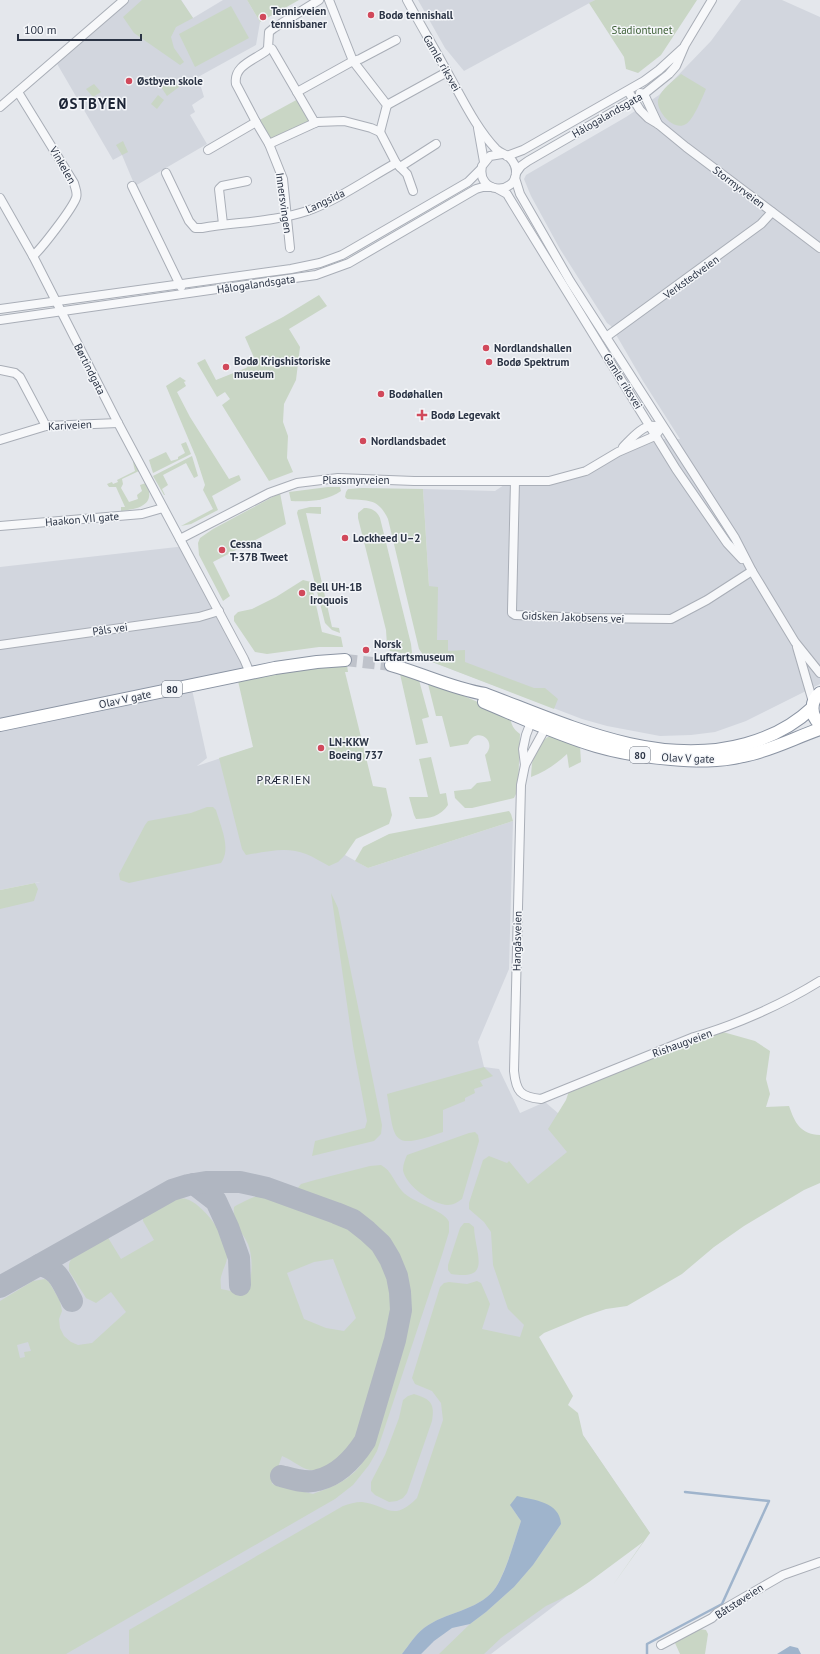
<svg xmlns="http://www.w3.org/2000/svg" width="820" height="1654" viewBox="0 0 820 1654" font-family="'PT Sans',sans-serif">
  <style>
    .built { fill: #d2d6de }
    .green { fill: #c9d6c5; fill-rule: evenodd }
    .water { fill: #9fb4cc }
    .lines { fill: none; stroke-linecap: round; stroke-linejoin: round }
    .stream { stroke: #9fb4cc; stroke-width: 2.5 }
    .taxiway { stroke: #b0b6c1; stroke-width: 22 }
    .highway-tunnel { stroke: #bfc3cb; stroke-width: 12; stroke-dasharray: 12 6; stroke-linecap: butt }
    .minor-casing { stroke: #a9aeb7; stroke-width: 10 }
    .highway-casing { stroke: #8b94a3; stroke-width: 14 }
    .minor { stroke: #f7f8fa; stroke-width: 8 }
    .highway { stroke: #fff; stroke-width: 12 }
    .poi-dot { fill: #d1495b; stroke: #f4f6f9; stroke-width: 1.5 }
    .labels { text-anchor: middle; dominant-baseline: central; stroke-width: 3; stroke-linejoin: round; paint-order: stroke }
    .shield { fill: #f4f6f9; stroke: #676e7b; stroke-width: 1 }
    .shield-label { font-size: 10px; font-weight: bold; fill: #2b3445 }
    .poi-label { font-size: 11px; font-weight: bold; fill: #2b3445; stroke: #f4f6f9; text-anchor: start }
    .park-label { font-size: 11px; fill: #3f6138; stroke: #f4f6f9 }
    .street-label { font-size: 11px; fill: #2b3445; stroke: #f4f6f9 }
    .neighbourhood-label { font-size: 12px; letter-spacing: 1px; fill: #1d2536; stroke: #f4f6f9 }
    .district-label { font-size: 15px; font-weight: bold; letter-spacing: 1px; fill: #1d2536; stroke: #f4f6f9 }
  </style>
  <rect width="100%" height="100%" fill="#e4e7ec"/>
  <g class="built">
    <path d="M124,0H181L193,18L223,0H247L260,22L256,45L198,77L204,97L192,105L195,112L190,115L207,144L135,186L122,155L113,160L56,62Z"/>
    <path d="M418,0H595L464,71L445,48Z"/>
    <path d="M741,0H782L820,17V684L746,721L715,732L691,735L660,736L607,726L582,719L427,660L429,586L423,489L495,491L513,479L551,477L572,472L596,463L643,439H680L643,381L611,326L607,323L560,249L531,196L524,179L526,175L626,117L659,95L711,41Z"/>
    <path d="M177,547H185L250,673L191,685L207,758L197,766L254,747L345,855L368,868L513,821L509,969L478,1042L484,1067L499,1069L520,1113L545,1102L593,1143L523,1348L650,1533L491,1654H0V892L40,882L0,890V567Z"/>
  </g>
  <g class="green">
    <path d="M142,0H181L193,18L176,27L171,37L174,48L184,62L180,65L134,33L123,17Z"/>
    <path d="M247,0H299L260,22Z"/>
    <path d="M595,0H697L661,55L638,73L626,69L624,57L589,3Z"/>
    <path d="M231,6L249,38L195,67L179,34Z"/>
    <path d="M681,74L706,89C702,98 694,119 686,124C674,132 656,111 658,100C661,89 673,81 681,74Z"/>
    <path d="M172,78L179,87L167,96L161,87Z"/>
    <path d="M94,84L101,92L93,97L86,89Z"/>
    <path d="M158,95L164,100L157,109L151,104Z"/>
    <path d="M300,98L315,123L269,144L256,122Z"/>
    <path d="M123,141L128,152L122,155L116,145Z"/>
    <path d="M319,295L327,306L289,329L300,347L296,380L284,404L283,422L288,436L287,458L293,472L269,481L222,405L230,399L225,392L217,397L197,363L205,359L216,380L246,368L255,360L245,337L283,317Z"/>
    <path d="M180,377L186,381L184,382L186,386L177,392L190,417L229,479L239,475L241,480L212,496L218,510L191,524L181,526L213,509L203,490L205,485L196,457L166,386Z"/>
    <path d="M186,442L191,454L153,473L149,460L166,452L171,461L178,459V457L185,453L181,444Z"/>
    <path d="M192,456L198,476L194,478L186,463L163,475L168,485L162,489L165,495H164L153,476Z"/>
    <path d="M133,462H134L139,471L122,479L123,484L121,488L129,502L138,499L137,495L142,491L140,485L146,483C157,505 138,509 121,511V507H125L116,487H109L107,484L112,482L113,484L118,482L117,480L135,471Z"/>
    <path d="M328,487H340L341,491C327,501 308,502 291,501L289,492Z"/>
    <path d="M362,488L423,489L429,586L438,587L437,640H448V651L465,650V662L534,688H545L558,699L554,709L427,660L419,649L388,519C378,498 369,501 347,499L345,497L346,492L348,489Z"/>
    <path d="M280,493L286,524L213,562L230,596L223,601L199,555L198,543L200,538L213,529Z"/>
    <path d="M310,507H321V514L306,513L332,627L339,628L340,633L332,630L325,623L297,513L298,510Z"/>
    <path d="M364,508C372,508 377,511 380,518L411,644L412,653L411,655L390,651L387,645L386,630L358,518V513Z"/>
    <path d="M303,580L311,582L322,632L341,637L343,647H319L267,654L255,652L234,621V616L238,612L252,609L276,597Z"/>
    <path d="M347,665L348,672H345L373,786L386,788L392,815L389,824L356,839L345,855L338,862L329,866C321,862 314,857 306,854C287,846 266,852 246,855L242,849L219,758L253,747L238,681L304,669Z"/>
    <path d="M400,674L419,680L429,717L422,719L428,743L416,745Z"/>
    <path d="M427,680L510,716C511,724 513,729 520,734L518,790L514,798L472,808H465L455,798L454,791L471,789L477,783L491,781L485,755C499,741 476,725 468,744L450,747L442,716H436Z"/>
    <path d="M551,735L580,746L581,762L569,768L567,754C556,764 545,772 531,777C532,759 533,745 551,735Z"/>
    <path d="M431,757L440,794L446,793L448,805C441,816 429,819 416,819L414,815L409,797H428L419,759Z"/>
    <path d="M207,807H213L216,810C220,825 232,849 221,863L129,883L120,880L119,874L145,825L148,821L191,813Z"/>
    <path d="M509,811L511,814L513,821L368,868L355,861L363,847L389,834Z"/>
    <path d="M35,883L38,889L34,901L0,909V890Z"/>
    <path d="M331,893L338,908L382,1125L381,1134L374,1141L312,1156L315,1141L365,1128L367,1121L353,1046Z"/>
    <path d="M723,1032L755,1041L770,1051L766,1079L770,1094L766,1107L789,1106C795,1123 800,1134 820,1135V1183L804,1190L744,1226L714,1247L682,1274L627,1306L606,1309L585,1316L544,1333L539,1337L573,1396L568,1405L578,1413L583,1435L650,1533L613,1585L643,1542L589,1582L571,1594L546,1606L501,1638L484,1654H439L470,1624L486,1612L514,1587L533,1565L561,1524L510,1505L521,1521C515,1539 505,1575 494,1590C477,1611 445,1612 424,1628C415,1635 409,1645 402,1654H129V1630L343,1506C349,1504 355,1502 362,1502C388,1505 392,1523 417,1498L443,1420L441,1403L432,1391L415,1384L412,1378L440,1287L444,1283L449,1282L467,1284L477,1281L481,1283L490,1304L482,1329L520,1337L524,1325L508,1309L493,1265L491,1232L484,1222L469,1209V1203L483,1160L489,1156L507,1163L509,1161L528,1184L567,1152L548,1129L566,1100L570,1088L694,1037Z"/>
    <path d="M484,1067L493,1076L480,1081L483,1086L474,1089L475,1093L465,1098V1101L443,1110V1132C391,1150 395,1143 387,1094Z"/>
    <path d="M475,1132L478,1135L479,1141L462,1199C458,1202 453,1205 448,1205C433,1205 405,1185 403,1170C403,1164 405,1160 407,1155L469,1133Z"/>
    <path d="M381,1165C392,1171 394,1182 402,1191C412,1203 445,1210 449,1222C449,1225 449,1229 449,1232L442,1255L377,1451L369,1465L353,1485L335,1499L66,1654H0V1301L33,1281L45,1279L49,1282L60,1301L62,1311L59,1319L60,1328L64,1336L71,1342L78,1345L92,1343L126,1312L111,1292L96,1303L86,1298L69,1271V1264L72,1257L80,1251L107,1236L121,1259L154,1240L143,1221V1215C153,1209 174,1196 186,1199C202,1203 225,1234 227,1250C228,1264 224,1265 221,1277C220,1280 221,1285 221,1289L246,1294C252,1279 254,1260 248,1244C241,1228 232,1228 234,1207C240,1203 258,1194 265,1195C276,1197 288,1203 299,1207C330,1218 361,1228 379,1258C387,1270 392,1290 392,1304C391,1332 380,1361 373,1387C368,1405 365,1426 355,1442C348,1454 336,1464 323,1469C306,1475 297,1462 282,1456L272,1484L313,1494C326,1489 341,1484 351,1475C361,1468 370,1451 374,1440C380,1425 383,1408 388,1393C398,1360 410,1324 409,1289C409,1275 402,1259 394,1247C372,1212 333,1203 297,1189L301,1184L315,1180L370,1166ZM333,1259L356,1318L344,1331L326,1328L304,1319L287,1273L314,1262ZM28,1342L31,1351L24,1352L25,1357L20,1358L17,1345Z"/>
    <path d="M464,1223H469L474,1227C475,1254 493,1281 451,1274L448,1270V1265L460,1228Z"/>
    <path d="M414,1394C431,1399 435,1404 432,1421L407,1493L403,1498L397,1501L389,1502L375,1495L371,1491V1482L385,1455L399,1418L403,1400L408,1396Z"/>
    <path d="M699,1629L706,1630L708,1634L705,1654H680L675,1643L677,1640Z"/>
  </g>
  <g class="water">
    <path d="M517,1496C534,1500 560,1502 561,1524L533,1565L514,1587L486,1612L470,1624L452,1628L434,1641L421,1654H402C409,1645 415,1635 424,1628C445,1612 477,1611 494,1590C505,1576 515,1539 521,1521L510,1505Z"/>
    <path d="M790,1646L798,1648L801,1654H777Z"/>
  </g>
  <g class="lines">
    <path class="stream" d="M647,1654V1644L722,1604L769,1501L685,1492"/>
    <g class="taxiway">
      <path d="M194,1184L216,1201L228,1227L239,1258L240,1285"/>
      <path d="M39,1265C59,1268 63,1285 72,1301"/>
      <path d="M0,1287L172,1190L188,1185L206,1182H240L267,1188L336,1213L353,1220L367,1231L381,1244L390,1259L397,1276L400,1292L401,1310L395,1340L365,1441C354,1458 339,1475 318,1480C307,1484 292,1479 281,1476"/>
    </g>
    <path class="highway-tunnel" d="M345,660L391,665"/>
    <g class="minor-casing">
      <g id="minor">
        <path d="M329,0L353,61L387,105L380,132"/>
        <path d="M407,0C421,26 436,51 450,77C464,102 477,129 496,149C500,153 505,154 509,157C513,161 516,165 516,171C517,196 476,194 482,166L490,156L502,154"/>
        <path d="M272,49L315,123"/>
        <path d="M628,91L640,110L648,118L658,124L686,147L820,248"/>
        <path d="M18,92L74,183C75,188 78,193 76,198C72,209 42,248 33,256"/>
        <path d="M297,92L353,61L360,59L396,40"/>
        <path d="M640,93L644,94L658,124"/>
        <path d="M387,105L447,72"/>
        <path d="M0,107L124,0"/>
        <path d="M256,122L236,84C233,66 254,60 266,51L268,48L269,32L274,28L319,0"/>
        <path d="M478,128L484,162"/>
        <path d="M269,144L317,122L344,121L371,128L380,132L396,163L407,174L413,191"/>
        <path d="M208,150L256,122L269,144L283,179L290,248"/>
        <path d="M507,156L523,150L644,81L659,70L682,49"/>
        <path d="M400,167L436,144"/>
        <path d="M166,173L189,221L195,228H202C236,222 274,222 307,211C338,200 367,179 396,163"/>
        <path d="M516,173L521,166L528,161L644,94L669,74L676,66L685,45L712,0"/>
        <path d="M515,178L520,194L570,281L735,538L752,571L795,642L820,673"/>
        <path d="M132,186L181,287"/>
        <path d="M498,189L507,194L510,199L676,469L727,543L742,559"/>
        <path d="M0,198L33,256L118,423L244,659L250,673"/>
        <path d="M223,224L219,189L222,186L247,181"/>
        <path d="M0,309L291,269L320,263L342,255L468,182L481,169"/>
        <path d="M0,320L316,275L349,263L476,189L483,187H491"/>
        <path d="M606,337L761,224L772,212"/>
        <path d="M0,370L15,373L20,377L46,426"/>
        <path d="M0,440L46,426L118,423"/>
        <path d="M623,447C631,439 643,424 655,426"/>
        <path d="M515,481L512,610V613L515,615L586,618L671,619L707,600L752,571"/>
        <path d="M0,526L142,514L163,508"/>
        <path d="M180,539L269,493L297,483L338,478L414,481H549L586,471L618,452L655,436L662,427"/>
        <path d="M0,645L199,617L219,611"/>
        <path d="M797,647L813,702"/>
        <path d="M534,720L531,722L526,735L523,749L525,765L521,785L514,1071C516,1091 520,1097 541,1099L694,1037C736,1025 783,1004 820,981"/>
        <path d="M525,765L546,727L545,723"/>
        <path d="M661,1645L712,1618L717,1613L783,1575L820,1562"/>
      </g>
    </g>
    <g class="highway-casing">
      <g id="highway">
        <path d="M391,665C423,674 453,689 485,694C567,725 657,769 746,744C771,737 793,726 812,708"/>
        <path d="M820,693C810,701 810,715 820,724"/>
        <path d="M484,702C520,717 558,735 596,746C620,753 646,757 671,759C695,761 719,762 743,756C770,751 794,738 820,729"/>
        <path d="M0,725L275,668L317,662L345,660"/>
      </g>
    </g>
    <use href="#minor" class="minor"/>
    <use href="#highway" class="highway"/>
  </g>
  <g class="poi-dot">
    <circle cx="371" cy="15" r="4"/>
    <circle cx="263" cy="17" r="4"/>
    <circle cx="129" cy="81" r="4"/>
    <circle cx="486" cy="348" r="4"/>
    <circle cx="489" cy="362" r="4"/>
    <circle cx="226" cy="367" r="4"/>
    <circle cx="381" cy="394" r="4"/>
    <path d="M420 409h4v4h4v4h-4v4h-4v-4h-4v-4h4z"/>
    <circle cx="363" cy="441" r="4"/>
    <circle cx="345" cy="538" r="4"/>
    <circle cx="222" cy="550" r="4"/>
    <circle cx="302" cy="593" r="4"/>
    <circle cx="366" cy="650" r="4"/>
    <circle cx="321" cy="748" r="4"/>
  </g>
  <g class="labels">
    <g class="shield">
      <rect x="162" y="681" width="20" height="16" rx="3"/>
      <rect x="630" y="747" width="20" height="16" rx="3"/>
    </g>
    <g class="shield-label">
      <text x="172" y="689">80</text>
      <text x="640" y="755">80</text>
    </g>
    <g class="poi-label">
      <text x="271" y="11">Tennisveien<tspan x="271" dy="13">tennisbaner</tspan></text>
      <text x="379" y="15">Bodø tennishall</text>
      <text x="137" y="81">Østbyen skole</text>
      <text x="494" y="348">Nordlandshallen</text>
      <text x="234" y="361">Bodø Krigshistoriske<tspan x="234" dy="13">museum</tspan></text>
      <text x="497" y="362">Bodø Spektrum</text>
      <text x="389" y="394">Bodøhallen</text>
      <text x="431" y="415">Bodø Legevakt</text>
      <text x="371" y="441">Nordlandsbadet</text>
      <text x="353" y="538">Lockheed U–2</text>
      <text x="230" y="544">Cessna<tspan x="230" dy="13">T-37B Tweet</tspan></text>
      <text x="310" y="587">Bell UH-1B<tspan x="310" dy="13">Iroquois</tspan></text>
      <text x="374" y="644">Norsk<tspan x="374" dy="13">Luftfartsmuseum</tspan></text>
      <text x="329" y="742">LN-KKW<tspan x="329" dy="13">Boeing 737</tspan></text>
    </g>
    <g class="park-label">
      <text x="642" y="30">Stadiontunet</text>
    </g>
    <g class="street-label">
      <text transform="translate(442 63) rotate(60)">Gamle riksvei</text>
      <text transform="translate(607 115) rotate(-30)">Hålogalandsgata</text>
      <text transform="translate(63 165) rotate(60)">Vinkelen</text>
      <text transform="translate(739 187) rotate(37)">Stormyrveien</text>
      <text transform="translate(325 201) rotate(-25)">Langsida</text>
      <text transform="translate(284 203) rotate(82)">Innersvingen</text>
      <text transform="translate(691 277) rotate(-36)">Verkstedveien</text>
      <text transform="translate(256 284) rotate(-8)">Hålogalandsgata</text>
      <text transform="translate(90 369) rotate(63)">Børtindgata</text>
      <text transform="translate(623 381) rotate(58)">Gamle riksvei</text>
      <text transform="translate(70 425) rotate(-3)">Kariveien</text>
      <text x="356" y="480">Plassmyrveien</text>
      <text transform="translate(82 519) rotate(-5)">Haakon VII gate</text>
      <text transform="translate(573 617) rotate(2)">Gidsken Jakobsens vei</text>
      <text transform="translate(110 629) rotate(-8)">Påls vei</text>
      <text transform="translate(125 699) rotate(-12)">Olav V gate</text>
      <text transform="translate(688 758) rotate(2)">Olav V gate</text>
      <text transform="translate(517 941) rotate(-89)">Hangåsveien</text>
      <text transform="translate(682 1043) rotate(-20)">Rishaugveien</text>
      <text transform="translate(739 1601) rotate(-33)">Båtstøveien</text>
    </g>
    <g class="neighbourhood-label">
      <text x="284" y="779">PRÆRIEN</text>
    </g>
    <g class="district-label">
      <text x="93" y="103">ØSTBYEN</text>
    </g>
  </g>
  <path d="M18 34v6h123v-6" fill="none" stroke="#2b3445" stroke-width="2"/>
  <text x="24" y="34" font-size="12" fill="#2b3445" stroke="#f4f6f9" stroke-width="3" paint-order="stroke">100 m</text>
</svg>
